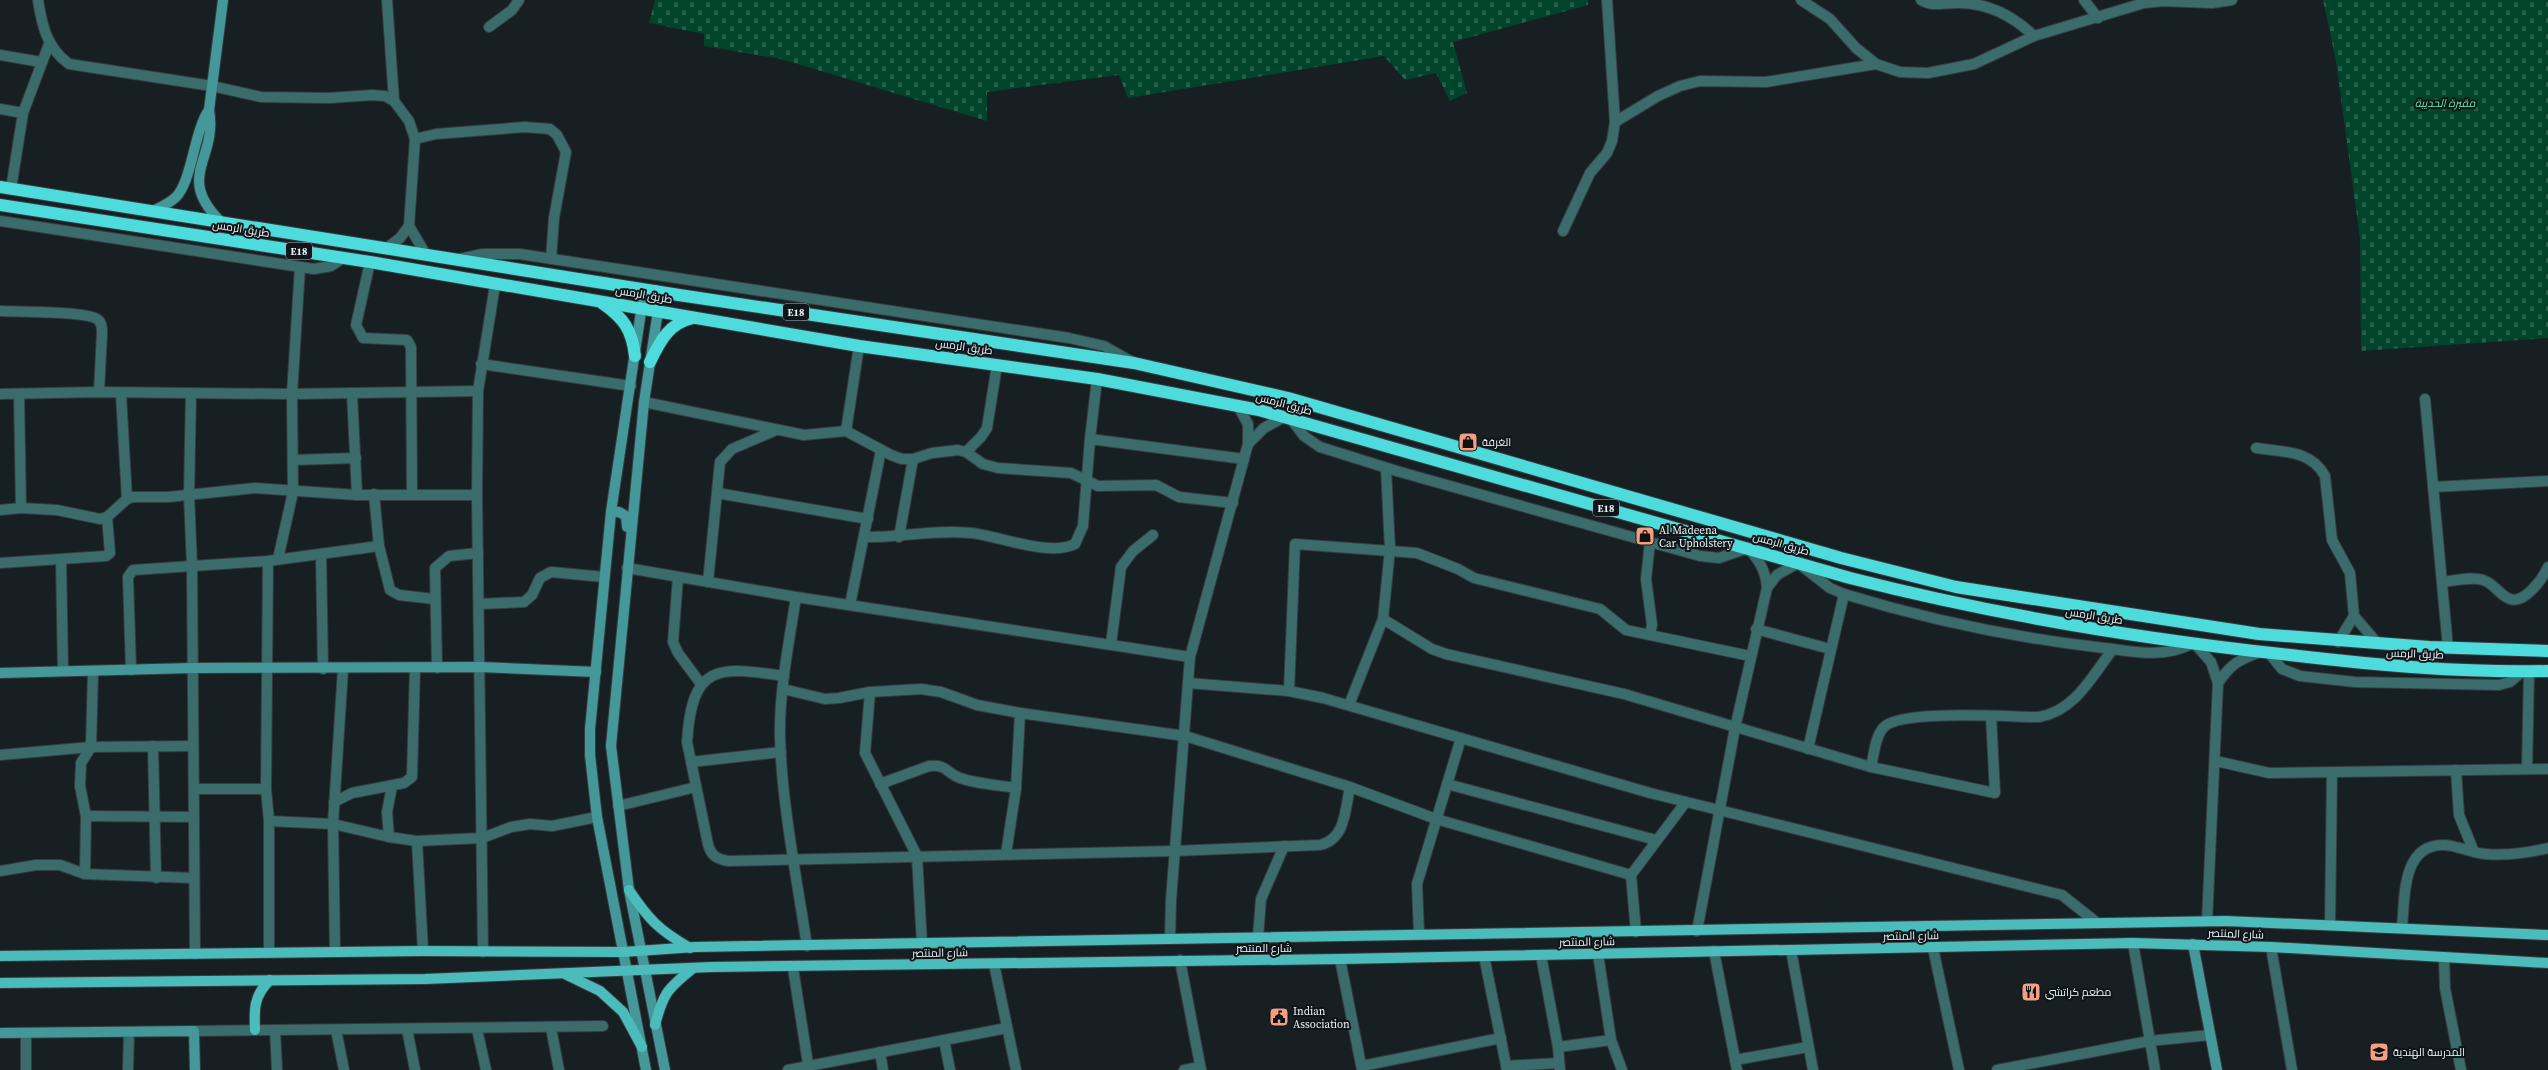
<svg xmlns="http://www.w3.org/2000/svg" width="2548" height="1070" viewBox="0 0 2548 1070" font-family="'Source Serif 4',Cairo,serif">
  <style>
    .cemetery { fill: url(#cemetery-stones) }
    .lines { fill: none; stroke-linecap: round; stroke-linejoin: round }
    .street-casing { stroke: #363d40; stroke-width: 12 }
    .secondary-casing { stroke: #363d40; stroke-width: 12 }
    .primary-casing { stroke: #363d40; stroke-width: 12 }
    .highway-casing { stroke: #363d40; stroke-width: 14 }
    .street { stroke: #3b6c6c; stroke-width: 10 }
    .secondary { stroke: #459899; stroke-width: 10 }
    .primary { stroke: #4bbbbc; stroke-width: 10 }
    .highway { stroke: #4edbdb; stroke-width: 12 }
    .labels { text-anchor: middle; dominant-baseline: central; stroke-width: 4; stroke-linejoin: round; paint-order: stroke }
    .shield { fill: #0f1619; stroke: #abb1b3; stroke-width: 1 }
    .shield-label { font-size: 10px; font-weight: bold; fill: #eef3f5 }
    .park-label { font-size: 11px; font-style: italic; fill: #5ee9ad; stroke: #0f1619 }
    .street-label { font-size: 11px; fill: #eef3f5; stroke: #0f1619 }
    .poi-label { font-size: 11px; fill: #eef3f5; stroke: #0f1619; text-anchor: start }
  </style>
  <defs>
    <pattern id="cemetery-stones" width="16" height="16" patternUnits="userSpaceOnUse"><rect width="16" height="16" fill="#00442c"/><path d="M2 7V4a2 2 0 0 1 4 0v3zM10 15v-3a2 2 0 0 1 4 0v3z" fill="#265f4b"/></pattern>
  </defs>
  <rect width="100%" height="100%" fill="#181f22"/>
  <g class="cemetery">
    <path d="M655,0H1588V5L1453,42L1467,93L1450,101L1436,73L1405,80L1384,56L1128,98L1119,75L987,92V121L781,59L704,46V34L649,23Z"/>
    <path d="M2323,0H2548V338L2361,351L2360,239L2336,61Z"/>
  </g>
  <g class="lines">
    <g class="street-casing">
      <g id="street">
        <path d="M38,0C42,26 47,48 69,64L212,86L261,97L329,98L372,95L385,96L394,101L409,121L415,139L409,226L425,253"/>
        <path d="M387,0L394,101"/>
        <path d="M1801,0L1830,19L1856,48L1876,64L1900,72L1928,73L1974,64L2034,36L2144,3L2163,1L2212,3L2232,0"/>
        <path d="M1921,0C1932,7 1943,3 1956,3C1987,2 2012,15 2034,36"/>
        <path d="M2084,0L2098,18"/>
        <path d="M489,27L512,10L519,0"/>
        <path d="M0,55L41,62"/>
        <path d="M0,109L23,113"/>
        <path d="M1615,122L1658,96L1680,86L1700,81L1766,82L1876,64"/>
        <path d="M415,139L436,134L525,127L550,129L557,135L566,152L554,218L551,259"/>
        <path d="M11,189L23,113L49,44"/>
        <path d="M0,221L314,269L331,266L343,258"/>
        <path d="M1563,231L1590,173L1607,153L1612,141L1615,122L1607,0"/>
        <path d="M388,247L400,238L409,226"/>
        <path d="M459,259L482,254H520L1069,338L1104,346L1134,363"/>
        <path d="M370,262L356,325L363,338L407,340L411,347L412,493"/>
        <path d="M0,311C18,312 86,311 97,319C102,322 102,328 102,333L99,392"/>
        <path d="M481,364L631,386"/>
        <path d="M191,393L189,495L192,566L195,954"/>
        <path d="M352,393L357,495"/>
        <path d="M0,394L99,392L292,394L478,391"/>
        <path d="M19,394L21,508"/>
        <path d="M121,394L127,499"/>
        <path d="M2425,399L2448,648"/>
        <path d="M644,402L804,435L846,431L891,455L902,459H913L932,453L958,450L966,452L983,464L998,468L1071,473L1098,486L1156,485L1179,497L1233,503"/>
        <path d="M1291,419L1304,436L1320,447L1400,472L1700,556L1719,558L1748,548C1759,560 1766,571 1767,588L1735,728L1697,931"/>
        <path d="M846,431L859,346"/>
        <path d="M1090,439L1244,459"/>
        <path d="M1248,444L1264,428L1284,417"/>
        <path d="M2256,448C2283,452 2311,450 2325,476L2332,540L2350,573L2354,616L2378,644"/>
        <path d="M966,452L981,437L987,428L997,365"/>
        <path d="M293,460L356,458"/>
        <path d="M2433,487L2548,481"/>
        <path d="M717,493L868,519"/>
        <path d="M374,494L379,546L390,590L399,595L434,599"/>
        <path d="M0,510L21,508L57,510L100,519L107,517L127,499L133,497H168L255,488L357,495H477"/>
        <path d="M864,537C900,538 934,529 971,533C1000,536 1049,557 1075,544L1083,526L1090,439L1097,379"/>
        <path d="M899,537L913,459"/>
        <path d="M321,554L323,669"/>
        <path d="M61,559L63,671"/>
        <path d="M278,559L293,492L292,394L300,267"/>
        <path d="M268,561L266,789L269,821V952"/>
        <path d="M0,563L106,556L110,553L107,517"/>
        <path d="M627,568L796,597L1190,657"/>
        <path d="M678,577L673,642L678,653L701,684"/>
        <path d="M708,582L720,462L732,449L774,431"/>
        <path d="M2442,582C2454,581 2471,576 2483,580C2494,583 2500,596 2510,599C2525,604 2543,578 2548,567"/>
        <path d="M1767,588L1777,575L1798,563L1830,588L1844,594C1926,619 2010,637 2096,647C2127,650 2161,660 2191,644"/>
        <path d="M796,597C789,643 779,691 780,738C782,805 797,880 807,946"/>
        <path d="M479,604L524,602L532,595L540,578L551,572L604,577"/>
        <path d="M850,605L881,450"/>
        <path d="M1383,619L1432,649L1446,654L1624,694L1871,767L1995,793L1991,716"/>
        <path d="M1756,629L1830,649"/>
        <path d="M1650,634L1652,625L1646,579L1650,542"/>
        <path d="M2338,642L2354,616"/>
        <path d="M1111,644L1121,567L1133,551L1153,535"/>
        <path d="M2195,644L2211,662L2218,683L2207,921"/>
        <path d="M2269,653L2282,669L2300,676L2355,682L2499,685L2510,682L2523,671"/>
        <path d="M437,668L435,568L449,556L478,553"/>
        <path d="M131,670L128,577L133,570L268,561L379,546"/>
        <path d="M784,676C717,666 692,664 687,742L708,844C711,856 717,859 728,861L1174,851L1320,845C1346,839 1345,809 1350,787"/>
        <path d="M1188,683L1289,691L1323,698L1650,793L2062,895L2096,922"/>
        <path d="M2218,683C2231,664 2238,660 2260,652"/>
        <path d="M783,689L825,699L839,698L870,692L921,689L941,692L977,705L1020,713L1185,736L1350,787L1436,819L1631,875"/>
        <path d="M1289,691L1295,544L1417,553L1458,569L1474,578L1600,609L1626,630L1750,656"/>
        <path d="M870,692L865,753L917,856L922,944"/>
        <path d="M1349,705L1383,619L1390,549L1386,468"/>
        <path d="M153,746L156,878"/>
        <path d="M1808,749L1844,594"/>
        <path d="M0,755L91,747L193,746"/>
        <path d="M2216,761L2269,773L2548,769"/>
        <path d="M691,762L781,752"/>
        <path d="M1871,767C1874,755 1875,736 1884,727C1901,709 2010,717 2039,717C2075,711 2092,676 2113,649"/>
        <path d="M2527,769L2529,672"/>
        <path d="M2456,770L2459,815L2474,852"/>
        <path d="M880,784L929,766C947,764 946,773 960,778C977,784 998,785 1016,788"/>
        <path d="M1447,784L1656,840"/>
        <path d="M194,789H266"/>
        <path d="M334,802L352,793L404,783L412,777L415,668"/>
        <path d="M618,806L696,787"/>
        <path d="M86,816L194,817"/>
        <path d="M269,821L333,824L389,837L417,841L482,838L511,827L530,824L552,826L597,817"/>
        <path d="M389,837L387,812L392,786"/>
        <path d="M417,841L423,951"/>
        <path d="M1006,854L1016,788L1020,713"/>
        <path d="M0,871L36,865H60L85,874L194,878"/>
        <path d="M85,874L86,816L80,786L81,763L91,747L93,672"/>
        <path d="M2330,925L2332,772"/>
        <path d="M2402,928C2405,899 2401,845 2443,845C2457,845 2471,853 2485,854C2507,856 2527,853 2548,848"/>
        <path d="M1636,932L1631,875L1685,803"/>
        <path d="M1419,934L1417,884L1461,738"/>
        <path d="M1258,937L1261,899L1284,846"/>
        <path d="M1170,939L1171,900L1190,657L1248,444V424L1238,406"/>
        <path d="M2133,943L2155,1070"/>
        <path d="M2271,947L2292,1070"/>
        <path d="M1933,948L1959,1070"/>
        <path d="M1791,950L1813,1070"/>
        <path d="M1714,951L1737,1070"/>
        <path d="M335,952L333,824L343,669"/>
        <path d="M483,952L477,495L478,391L495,285"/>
        <path d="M1598,954L1611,1040L1622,1070"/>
        <path d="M1541,955L1558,1047L1560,1070"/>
        <path d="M1484,956L1507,1070"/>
        <path d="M2444,957L2445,988L2461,1070"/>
        <path d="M1340,959L1362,1070"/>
        <path d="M1180,960L1201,1070"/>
        <path d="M994,964L1016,1070"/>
        <path d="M793,968L809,1070"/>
        <path d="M551,1028L559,1070"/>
        <path d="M407,1029L415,1070"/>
        <path d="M477,1029L486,1070"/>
        <path d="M275,1030L277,1070"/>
        <path d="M336,1030L344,1070"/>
        <path d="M194,1031L603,1026"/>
        <path d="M26,1033V1070"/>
        <path d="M944,1040L950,1070"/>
        <path d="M1558,1047L1611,1040"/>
        <path d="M880,1052L883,1070"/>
        <path d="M1735,1060L1808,1047"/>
        <path d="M1362,1066L1501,1038"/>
        <path d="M1506,1066L1559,1063"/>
        <path d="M128,1070L129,1032"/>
        <path d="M788,1070L1007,1028"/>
        <path d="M1184,1070L1200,1067"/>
        <path d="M1997,1070L2149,1041L2210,1035"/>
      </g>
    </g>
    <g class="secondary-casing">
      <g id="secondary">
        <path d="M153,211C161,207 170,203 176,197C192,181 194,131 209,110"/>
        <path d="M220,221C175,176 218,159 209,110L223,0"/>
        <path d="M643,289L653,298L658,311L644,402L611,746L629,890L665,1070"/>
        <path d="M611,512H619L626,516L627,527"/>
        <path d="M0,673L193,668L480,667L596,672"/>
        <path d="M2193,944L2217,1070"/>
        <path d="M0,1033L194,1031L195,1070"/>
        <path d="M646,1070L597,817L590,755V729L611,512L642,305L646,298L655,290"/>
      </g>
    </g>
    <g class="primary-casing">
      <g id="primary">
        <path d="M629,890C649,920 659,930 690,948"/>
        <path d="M0,956L423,951L623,952L695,947L2226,921L2548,935"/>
        <path d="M565,974L600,991L623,1012L642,1047"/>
        <path d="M0,983L425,979L712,967L1340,959L2133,943L2271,947L2548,963"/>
        <path d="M655,1025C663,994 667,989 692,969"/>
        <path d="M255,1030C254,1009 254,995 270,980"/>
      </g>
    </g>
    <g class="highway-casing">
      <g id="highway">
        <path d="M0,187L679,295L1134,363L1288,398L1841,558L1956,587L2259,634L2429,647L2548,651"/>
        <path d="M0,205L370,262L859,346L1097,379L1259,410L1850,578C1995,615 2141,639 2290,655C2375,665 2462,673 2548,671"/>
        <path d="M602,303C624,318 632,330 635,356"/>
        <path d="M650,362C660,341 669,323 693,318"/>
      </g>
    </g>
    <use href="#street" class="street"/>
    <use href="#secondary" class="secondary"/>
    <use href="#primary" class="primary"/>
    <use href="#highway" class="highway"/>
  </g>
  <defs>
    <g id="shop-square" transform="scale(1)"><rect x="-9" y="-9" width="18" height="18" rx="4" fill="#f39f84" stroke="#0f1619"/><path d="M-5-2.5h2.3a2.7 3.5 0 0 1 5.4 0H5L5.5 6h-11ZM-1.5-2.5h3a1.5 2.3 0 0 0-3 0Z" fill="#111"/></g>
    <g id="restaurant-square" transform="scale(1)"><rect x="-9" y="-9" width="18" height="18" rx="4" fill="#f39f84" stroke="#0f1619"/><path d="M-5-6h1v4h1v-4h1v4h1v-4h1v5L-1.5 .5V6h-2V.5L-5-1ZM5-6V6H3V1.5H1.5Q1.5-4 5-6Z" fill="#111"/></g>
    <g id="civic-square" transform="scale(1)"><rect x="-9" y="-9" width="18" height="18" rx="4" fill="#f39f84" stroke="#0f1619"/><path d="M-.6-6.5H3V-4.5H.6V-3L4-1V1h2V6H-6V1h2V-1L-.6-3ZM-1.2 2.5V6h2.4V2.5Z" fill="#111"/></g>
    <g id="school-square" transform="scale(1)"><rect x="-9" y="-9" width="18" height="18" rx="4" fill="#f39f84" stroke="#0f1619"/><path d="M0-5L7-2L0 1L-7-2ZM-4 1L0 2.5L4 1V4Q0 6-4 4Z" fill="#111"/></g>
  </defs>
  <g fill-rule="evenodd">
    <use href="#shop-square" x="1468" y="442"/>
    <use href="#shop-square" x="1645" y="536"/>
    <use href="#restaurant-square" x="2031" y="992"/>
    <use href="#civic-square" x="1279" y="1017"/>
    <use href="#school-square" x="2379" y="1052"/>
  </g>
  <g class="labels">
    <g class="shield">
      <rect x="286" y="243" width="26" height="16" rx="3"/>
      <rect x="783" y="304" width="26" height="16" rx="3"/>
      <rect x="1593" y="500" width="26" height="16" rx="3"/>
    </g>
    <g class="shield-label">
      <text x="299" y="251">E18</text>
      <text x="796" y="312">E18</text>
      <text x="1606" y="508">E18</text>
    </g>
    <g class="park-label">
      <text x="2445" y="103">مقبرة الحديبة</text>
    </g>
    <g class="street-label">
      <text transform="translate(241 229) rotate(9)">طريق الرمس</text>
      <text transform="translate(644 295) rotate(10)">طريق الرمس</text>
      <text transform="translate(964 347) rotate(8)">طريق الرمس</text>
      <text transform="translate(1284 404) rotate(15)">طريق الرمس</text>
      <text transform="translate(1781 544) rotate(16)">طريق الرمس</text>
      <text transform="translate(2094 616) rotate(9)">طريق الرمس</text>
      <text transform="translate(2415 654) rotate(2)">طريق الرمس</text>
      <text transform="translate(2236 934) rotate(2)">شارع المنتصر</text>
      <text transform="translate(1911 936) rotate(-1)">شارع المنتصر</text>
      <text transform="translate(1587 942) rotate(-1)">شارع المنتصر</text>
      <text x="1264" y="948">شارع المنتصر</text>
      <text transform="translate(940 953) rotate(-1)">شارع المنتصر</text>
    </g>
    <g class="poi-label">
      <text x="1482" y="442">الغرفة</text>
      <text x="1659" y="530">Al Madeena<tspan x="1659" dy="13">Car Upholstery</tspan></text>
      <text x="2045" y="992">مطعم كراتشي</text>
      <text x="1293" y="1011">Indian<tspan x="1293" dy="13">Association</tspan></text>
      <text x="2393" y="1052">المدرسة الهندية</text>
    </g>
  </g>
</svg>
